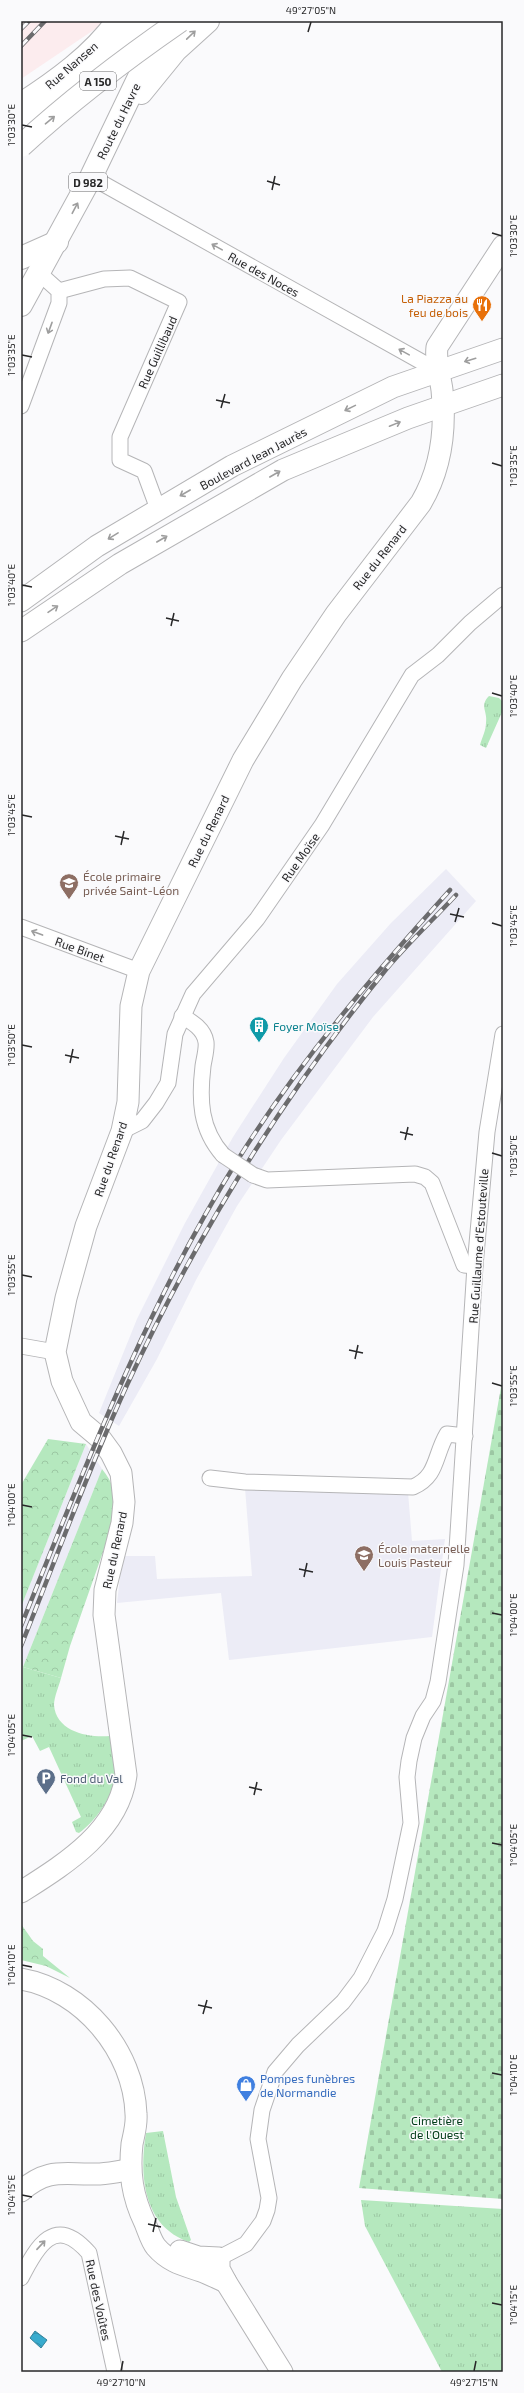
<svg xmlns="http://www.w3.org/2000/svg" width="524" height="2393" viewBox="0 0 524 2393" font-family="'Exo 2',sans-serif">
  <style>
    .built { fill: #ececf6 }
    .industrial { fill: #fcecee }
    .grass { fill: url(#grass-tufts) }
    .forest { fill: url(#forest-crowns) }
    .cemetery { fill: url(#cemetery-stones) }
    .water { fill: url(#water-waves); stroke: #33839c }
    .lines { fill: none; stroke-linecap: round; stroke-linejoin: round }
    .street-casing { stroke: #b5b5b7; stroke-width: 17 }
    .secondary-casing { stroke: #b5b5b7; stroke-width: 23 }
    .primary-casing { stroke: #b5b5b7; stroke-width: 24 }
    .highway-casing { stroke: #b5b5b7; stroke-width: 24 }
    .street { stroke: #fff; stroke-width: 15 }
    .secondary { stroke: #fff; stroke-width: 21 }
    .primary { stroke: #fff; stroke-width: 22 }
    .highway { stroke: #fff; stroke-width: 22 }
    .rail-casing { stroke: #6b6b6d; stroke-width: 4.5 }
    .rail { stroke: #fafafc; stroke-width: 3; stroke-dasharray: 9; stroke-linecap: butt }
    .street-bridge-casing { stroke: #b5b5b7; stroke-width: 17; stroke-linecap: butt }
    .highway-bridge-casing { stroke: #b5b5b7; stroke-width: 24; stroke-linecap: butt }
    .street-bridge { stroke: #fff; stroke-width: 15 }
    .highway-bridge { stroke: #fff; stroke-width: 22 }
    .oneway { stroke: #9e9e9e }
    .ticks { fill: none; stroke: #272728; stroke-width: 1.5 }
    .labels { text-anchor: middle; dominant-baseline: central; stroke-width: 3; stroke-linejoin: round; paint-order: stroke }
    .shield { fill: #fafafc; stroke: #666668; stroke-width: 1 }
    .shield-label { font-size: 11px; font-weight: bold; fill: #272728 }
    .street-label { font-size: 12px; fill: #272728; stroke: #fafafc }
    .food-label { font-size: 12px; fill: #c56008; stroke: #fafafc; text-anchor: end }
    .education-label { font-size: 12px; fill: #785e54; stroke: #fafafc; text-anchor: start }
    .culture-label { font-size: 12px; fill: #0d838f; stroke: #fafafc; text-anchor: start }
    .service-label { font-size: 12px; fill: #4e5e75; stroke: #fafafc; text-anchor: start }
    .shop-label { font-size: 12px; fill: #366cbe; stroke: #fafafc; text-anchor: start }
    .park-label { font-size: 12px; fill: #013c18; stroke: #fafafc }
    .neatline { fill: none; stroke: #272728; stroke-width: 1.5 }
    .ticks-label { font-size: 10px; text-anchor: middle; fill: #272728 }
  </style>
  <defs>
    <pattern id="grass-tufts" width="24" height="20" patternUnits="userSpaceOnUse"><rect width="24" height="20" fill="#b5e8be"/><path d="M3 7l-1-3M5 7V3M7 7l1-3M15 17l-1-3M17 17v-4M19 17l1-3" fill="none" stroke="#9cc7a3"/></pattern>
    <pattern id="forest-crowns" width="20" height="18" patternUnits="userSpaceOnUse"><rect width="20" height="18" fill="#b5e8be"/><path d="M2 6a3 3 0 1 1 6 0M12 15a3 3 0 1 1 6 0" fill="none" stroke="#9cc7a3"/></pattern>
    <pattern id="cemetery-stones" width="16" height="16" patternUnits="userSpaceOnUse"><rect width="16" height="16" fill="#b5e8be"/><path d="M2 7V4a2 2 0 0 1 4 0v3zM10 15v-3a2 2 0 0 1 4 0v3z" fill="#9cc7a3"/></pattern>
    <pattern id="water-waves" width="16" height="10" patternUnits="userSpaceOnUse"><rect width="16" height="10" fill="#38abce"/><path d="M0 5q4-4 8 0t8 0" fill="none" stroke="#2f8ba7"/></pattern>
  </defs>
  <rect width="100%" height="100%" fill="#fafafc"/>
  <g class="built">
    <path d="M446,869L476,901L373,1017L281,1140L237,1206L196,1280L157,1359L119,1426L99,1413L137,1319L185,1223L233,1137L284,1058L337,984L391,923Z"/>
    <path d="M86,1444L102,1469L23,1667L21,1666V1607Z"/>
    <path d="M245,1488L408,1492L412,1541L445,1539L432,1637L229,1660L221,1593L117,1603L120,1577L125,1556H155L157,1579L252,1576Z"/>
  </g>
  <path class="industrial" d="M21,21H107L21,79Z"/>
  <g class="grass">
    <path d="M489,696L499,698L503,702V710L486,748L480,745C482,738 486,730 486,723C488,711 479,706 489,696Z"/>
    <path d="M23,1667L61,1678C59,1686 54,1697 54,1705C56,1732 89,1738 110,1736C112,1748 116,1762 116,1773C114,1795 97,1820 79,1833L76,1832L72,1822L81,1817L49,1747L40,1751L32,1736L21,1741Z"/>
    <path d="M163,2131L176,2197L191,2240L189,2242C143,2226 139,2175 146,2133Z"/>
    <path d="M361,2200L503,2209V2372H442L365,2226Z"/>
  </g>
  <g class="forest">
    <path d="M48,1439L86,1444L21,1607V1485Z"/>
    <path d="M102,1469C113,1482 116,1495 117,1512L70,1646L61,1678L23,1667Z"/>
    <path d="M21,1924L33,1941L43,1949V1956L70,1978L46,1966L21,1960Z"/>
  </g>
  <path class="cemetery" d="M503,1376V2199L359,2188Z"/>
  <path class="water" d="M35,2331L47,2340L41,2348L30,2338Z"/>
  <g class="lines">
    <g class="street-casing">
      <g id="street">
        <path d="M91,177L438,371"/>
        <path d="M59,291L104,279L130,278L179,302L120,437V460L144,471L158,509"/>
        <path d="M21,406L59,303V291L39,273"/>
        <path d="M21,927L139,971"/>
        <path d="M182,1016C192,1022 204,1029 206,1042C207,1049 204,1059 203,1066C199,1100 200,1129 223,1155"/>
        <path d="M122,1131L142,1121L156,1103L168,1083L175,1034L193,994L257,919L322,825L412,675L438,655L470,623L503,595"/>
        <path d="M253,1175L267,1180L415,1174L425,1177L432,1183L464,1265L475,1266"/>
        <path d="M21,1346L55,1352"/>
        <path d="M210,1478L245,1482L413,1487C438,1476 434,1456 447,1434L465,1436"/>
        <path d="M219,2258L246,2244L263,2221L267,2210L269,2198L258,2139L262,2110L275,2072L298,2045L343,2002L361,1978L385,1931L395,1899L411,1823L407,1777L409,1761L414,1738L423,1716L433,1701L438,1682L456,1565L475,1266L487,1132L503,1034"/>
        <path d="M21,2278C37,2246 55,2214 89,2253L115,2372"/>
      </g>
    </g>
    <g class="secondary-casing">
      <g id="secondary">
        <path d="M21,601L97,546L232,466L393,387L503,349"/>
        <path d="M21,631L120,564L283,470L408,418L503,385"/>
        <path d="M21,1892C65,1864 119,1831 126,1775L104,1615L105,1590L122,1523L124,1502L121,1473L111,1453L100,1438L81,1422L62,1381L55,1352L66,1298L86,1226L122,1131L128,1102L131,1006L139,971L243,760L292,679L336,614L421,503C441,469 446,429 442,390C440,375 435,363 437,347L503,246"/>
        <path d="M21,1979C83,1990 134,2051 136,2114C137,2124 134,2134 132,2144C129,2173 132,2196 145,2223C148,2230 151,2241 156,2247C169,2262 183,2265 201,2271C209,2274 217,2278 226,2282"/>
        <path d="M21,2191C49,2167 64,2175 96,2174C107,2174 119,2171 130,2170"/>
        <path d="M180,2251L198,2257L219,2258V2269L226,2282L282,2372"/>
      </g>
    </g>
    <g class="primary-casing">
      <g id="primary">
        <path d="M141,93L176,50L208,21"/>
        <path d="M21,104C55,82 93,55 117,21"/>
        <path d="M21,258L57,242"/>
        <path d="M21,305L91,177L162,29"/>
      </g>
    </g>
    <g class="highway-casing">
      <path id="highway" d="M21,122L107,49L147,21"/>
    </g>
    <use href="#street" class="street"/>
    <use href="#secondary" class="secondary"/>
    <use href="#primary" class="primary"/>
    <use href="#highway" class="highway"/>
    <g class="rail-casing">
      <g id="rail">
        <path d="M21,29L29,21"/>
        <path d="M21,46L45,21"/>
        <path d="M21,1626C85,1467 146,1307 237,1161C298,1063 373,975 450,890"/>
        <path d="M21,1646C56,1559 88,1470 127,1385C196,1236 280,1100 384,972C406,945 432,921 456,895"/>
      </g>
    </g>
    <use href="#rail" class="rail"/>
    <g class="street-bridge-casing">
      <path id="street-bridge" d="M223,1155L253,1175"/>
    </g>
    <g class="highway-bridge-casing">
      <path id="highway-bridge" d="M21,146C71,100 125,59 180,21"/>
    </g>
    <use href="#street-bridge" class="street-bridge"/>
    <use href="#highway-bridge" class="highway-bridge"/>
  </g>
  <defs><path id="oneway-shaft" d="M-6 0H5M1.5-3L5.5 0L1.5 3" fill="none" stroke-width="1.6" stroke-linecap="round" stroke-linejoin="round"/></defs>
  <g class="oneway">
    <use href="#oneway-shaft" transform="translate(191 35) rotate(-44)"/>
    <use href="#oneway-shaft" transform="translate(50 120) rotate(-40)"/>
    <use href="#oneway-shaft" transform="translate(75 208) rotate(-62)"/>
    <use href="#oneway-shaft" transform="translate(217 247) rotate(-151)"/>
    <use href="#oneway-shaft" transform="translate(50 328) rotate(110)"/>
    <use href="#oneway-shaft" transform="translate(404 352) rotate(-151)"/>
    <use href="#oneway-shaft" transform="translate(470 360) rotate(163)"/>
    <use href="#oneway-shaft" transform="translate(350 408) rotate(154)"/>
    <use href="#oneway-shaft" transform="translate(395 424) rotate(-22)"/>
    <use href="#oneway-shaft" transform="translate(275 474) rotate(-30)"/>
    <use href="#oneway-shaft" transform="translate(185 493) rotate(150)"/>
    <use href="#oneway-shaft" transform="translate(113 536) rotate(148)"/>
    <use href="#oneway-shaft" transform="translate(162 539) rotate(-30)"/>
    <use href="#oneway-shaft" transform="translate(53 609) rotate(-34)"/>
    <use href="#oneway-shaft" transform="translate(37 933) rotate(-160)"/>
    <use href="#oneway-shaft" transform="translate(41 2245) rotate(-47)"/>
  </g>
  <path class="ticks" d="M308,32L311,22M22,125L32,127M267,181L280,185M272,190L275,176M492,233L502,236M22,355L32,357M216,400L230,403M221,408L225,394M492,463L502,466M22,585L32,587M166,618L179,621M171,626L174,613M492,693L502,696M22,815L32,817M115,836L129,839M121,845L124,831M450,914L464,917M455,922L459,908M492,923L502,926M22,1045L32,1047M65,1055L79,1058M70,1063L73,1049M400,1132L413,1135M405,1140L408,1127M492,1153L502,1156M22,1275L32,1277M349,1350L363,1353M355,1359L358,1345M492,1383L502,1386M22,1505L32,1507M299,1569L313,1572M304,1577L307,1563M492,1613L502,1615M22,1735L32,1737M249,1787L262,1790M254,1795L257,1782M492,1843L502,1845M22,1965L32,1967M198,2005L212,2008M203,2014L207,2000M492,2073L502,2075M22,2195L32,2197M148,2224L161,2227M153,2232L156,2218M492,2303L502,2305M121,2371L123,2361M474,2371L476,2361"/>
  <defs>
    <g id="restaurant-pin" transform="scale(1)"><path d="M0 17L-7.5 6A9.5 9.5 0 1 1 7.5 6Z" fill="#e8710a" stroke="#fafafc"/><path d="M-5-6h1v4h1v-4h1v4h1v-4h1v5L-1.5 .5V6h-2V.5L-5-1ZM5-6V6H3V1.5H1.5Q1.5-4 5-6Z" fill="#fff"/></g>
    <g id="school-pin" transform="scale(1)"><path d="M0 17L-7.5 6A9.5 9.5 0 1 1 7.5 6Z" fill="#8d6e63" stroke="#fafafc"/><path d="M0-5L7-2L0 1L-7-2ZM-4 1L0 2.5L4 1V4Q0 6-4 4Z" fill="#fff"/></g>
    <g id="building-pin" transform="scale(1)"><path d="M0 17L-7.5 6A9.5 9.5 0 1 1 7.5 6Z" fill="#0f9aa8" stroke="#fafafc"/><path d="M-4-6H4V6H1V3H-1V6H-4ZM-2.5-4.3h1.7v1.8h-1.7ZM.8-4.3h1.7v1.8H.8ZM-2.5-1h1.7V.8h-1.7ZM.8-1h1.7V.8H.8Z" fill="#fff"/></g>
    <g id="parking-pin" transform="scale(1)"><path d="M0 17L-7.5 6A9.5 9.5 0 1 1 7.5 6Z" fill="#5c6f8a" stroke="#fafafc"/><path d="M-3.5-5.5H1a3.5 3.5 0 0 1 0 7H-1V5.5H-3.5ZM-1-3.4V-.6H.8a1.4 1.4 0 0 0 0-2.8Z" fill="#fff"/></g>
    <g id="shop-pin" transform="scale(1)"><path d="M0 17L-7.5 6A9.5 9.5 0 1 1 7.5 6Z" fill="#3f7fe0" stroke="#fafafc"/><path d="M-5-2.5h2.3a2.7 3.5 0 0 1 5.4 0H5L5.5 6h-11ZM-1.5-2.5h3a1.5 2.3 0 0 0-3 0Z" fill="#fff"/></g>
  </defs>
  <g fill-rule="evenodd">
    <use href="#restaurant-pin" x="482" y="305"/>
    <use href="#school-pin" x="69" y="883"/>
    <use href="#building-pin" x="259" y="1026"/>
    <use href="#school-pin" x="364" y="1555"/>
    <use href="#parking-pin" x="46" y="1778"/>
    <use href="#shop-pin" x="246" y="2085"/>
  </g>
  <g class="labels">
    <g class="shield">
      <rect x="80" y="72" width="36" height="18" rx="3"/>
      <rect x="69" y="173" width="38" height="18" rx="3"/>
    </g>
    <g class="shield-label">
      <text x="98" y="81">A 150</text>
      <text x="88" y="182">D 982</text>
    </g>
    <g class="street-label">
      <text transform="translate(71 65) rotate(-41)">Rue Nansen</text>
      <text transform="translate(118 121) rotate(-64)">Route du Havre</text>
      <text transform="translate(264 274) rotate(29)">Rue des Noces</text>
      <text transform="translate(157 352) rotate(-66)">Rue Guillibaud</text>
      <text transform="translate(253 458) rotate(-28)">Boulevard Jean Jaurès</text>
      <text transform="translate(379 557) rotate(-52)">Rue du Renard</text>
      <text transform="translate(208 831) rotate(-64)">Rue du Renard</text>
      <text transform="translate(300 857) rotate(-55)">Rue Moïse</text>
      <text transform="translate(80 949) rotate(20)">Rue Binet</text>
      <text transform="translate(110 1159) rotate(-71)">Rue du Renard</text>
      <text transform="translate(478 1246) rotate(-86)">Rue Guillaume d'Estouteville</text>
      <text transform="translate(114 1550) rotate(-78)">Rue du Renard</text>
      <text transform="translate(99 2300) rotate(78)">Rue des Voûtes</text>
    </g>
    <g class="food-label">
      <text x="468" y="298">La Piazza au<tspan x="468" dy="14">feu de bois</tspan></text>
    </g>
    <g class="education-label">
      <text x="83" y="876">École primaire<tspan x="83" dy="14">privée Saint-Léon</tspan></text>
      <text x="378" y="1548">École maternelle<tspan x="378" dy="14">Louis Pasteur</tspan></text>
    </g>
    <g class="culture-label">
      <text x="273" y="1026">Foyer Moïse</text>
    </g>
    <g class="service-label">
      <text x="60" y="1778">Fond du Val</text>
    </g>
    <g class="shop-label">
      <text x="260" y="2078">Pompes funèbres<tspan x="260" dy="14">de Normandie</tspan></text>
    </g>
    <g class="park-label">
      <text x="437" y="2120">Cimetière<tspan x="437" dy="14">de l'Ouest</tspan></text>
    </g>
  </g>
  <rect width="524" height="2393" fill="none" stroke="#fafafc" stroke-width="44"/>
  <rect x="22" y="22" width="480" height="2349" class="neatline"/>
  <g class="ticks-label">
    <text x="311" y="14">49°27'05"N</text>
    <text transform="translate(11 125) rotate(-90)" y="4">1°03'30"E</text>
    <text transform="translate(513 236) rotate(-90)" y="4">1°03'30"E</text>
    <text transform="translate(11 355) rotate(-90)" y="4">1°03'35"E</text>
    <text transform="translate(513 466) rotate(-90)" y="4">1°03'35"E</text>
    <text transform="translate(11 585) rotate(-90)" y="4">1°03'40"E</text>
    <text transform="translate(513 696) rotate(-90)" y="4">1°03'40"E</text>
    <text transform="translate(11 815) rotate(-90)" y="4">1°03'45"E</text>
    <text transform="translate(513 926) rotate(-90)" y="4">1°03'45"E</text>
    <text transform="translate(11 1045) rotate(-90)" y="4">1°03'50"E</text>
    <text transform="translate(513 1156) rotate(-90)" y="4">1°03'50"E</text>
    <text transform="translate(11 1275) rotate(-90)" y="4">1°03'55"E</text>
    <text transform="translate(513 1386) rotate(-90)" y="4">1°03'55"E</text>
    <text transform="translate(11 1505) rotate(-90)" y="4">1°04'00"E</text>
    <text transform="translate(513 1615) rotate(-90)" y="4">1°04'00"E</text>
    <text transform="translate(11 1735) rotate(-90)" y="4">1°04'05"E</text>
    <text transform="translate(513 1845) rotate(-90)" y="4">1°04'05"E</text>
    <text transform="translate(11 1965) rotate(-90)" y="4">1°04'10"E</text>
    <text transform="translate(513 2075) rotate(-90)" y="4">1°04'10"E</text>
    <text transform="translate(11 2195) rotate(-90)" y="4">1°04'15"E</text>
    <text transform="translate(513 2305) rotate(-90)" y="4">1°04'15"E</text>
    <text x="121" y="2386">49°27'10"N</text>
    <text x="474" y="2386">49°27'15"N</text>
  </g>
</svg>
